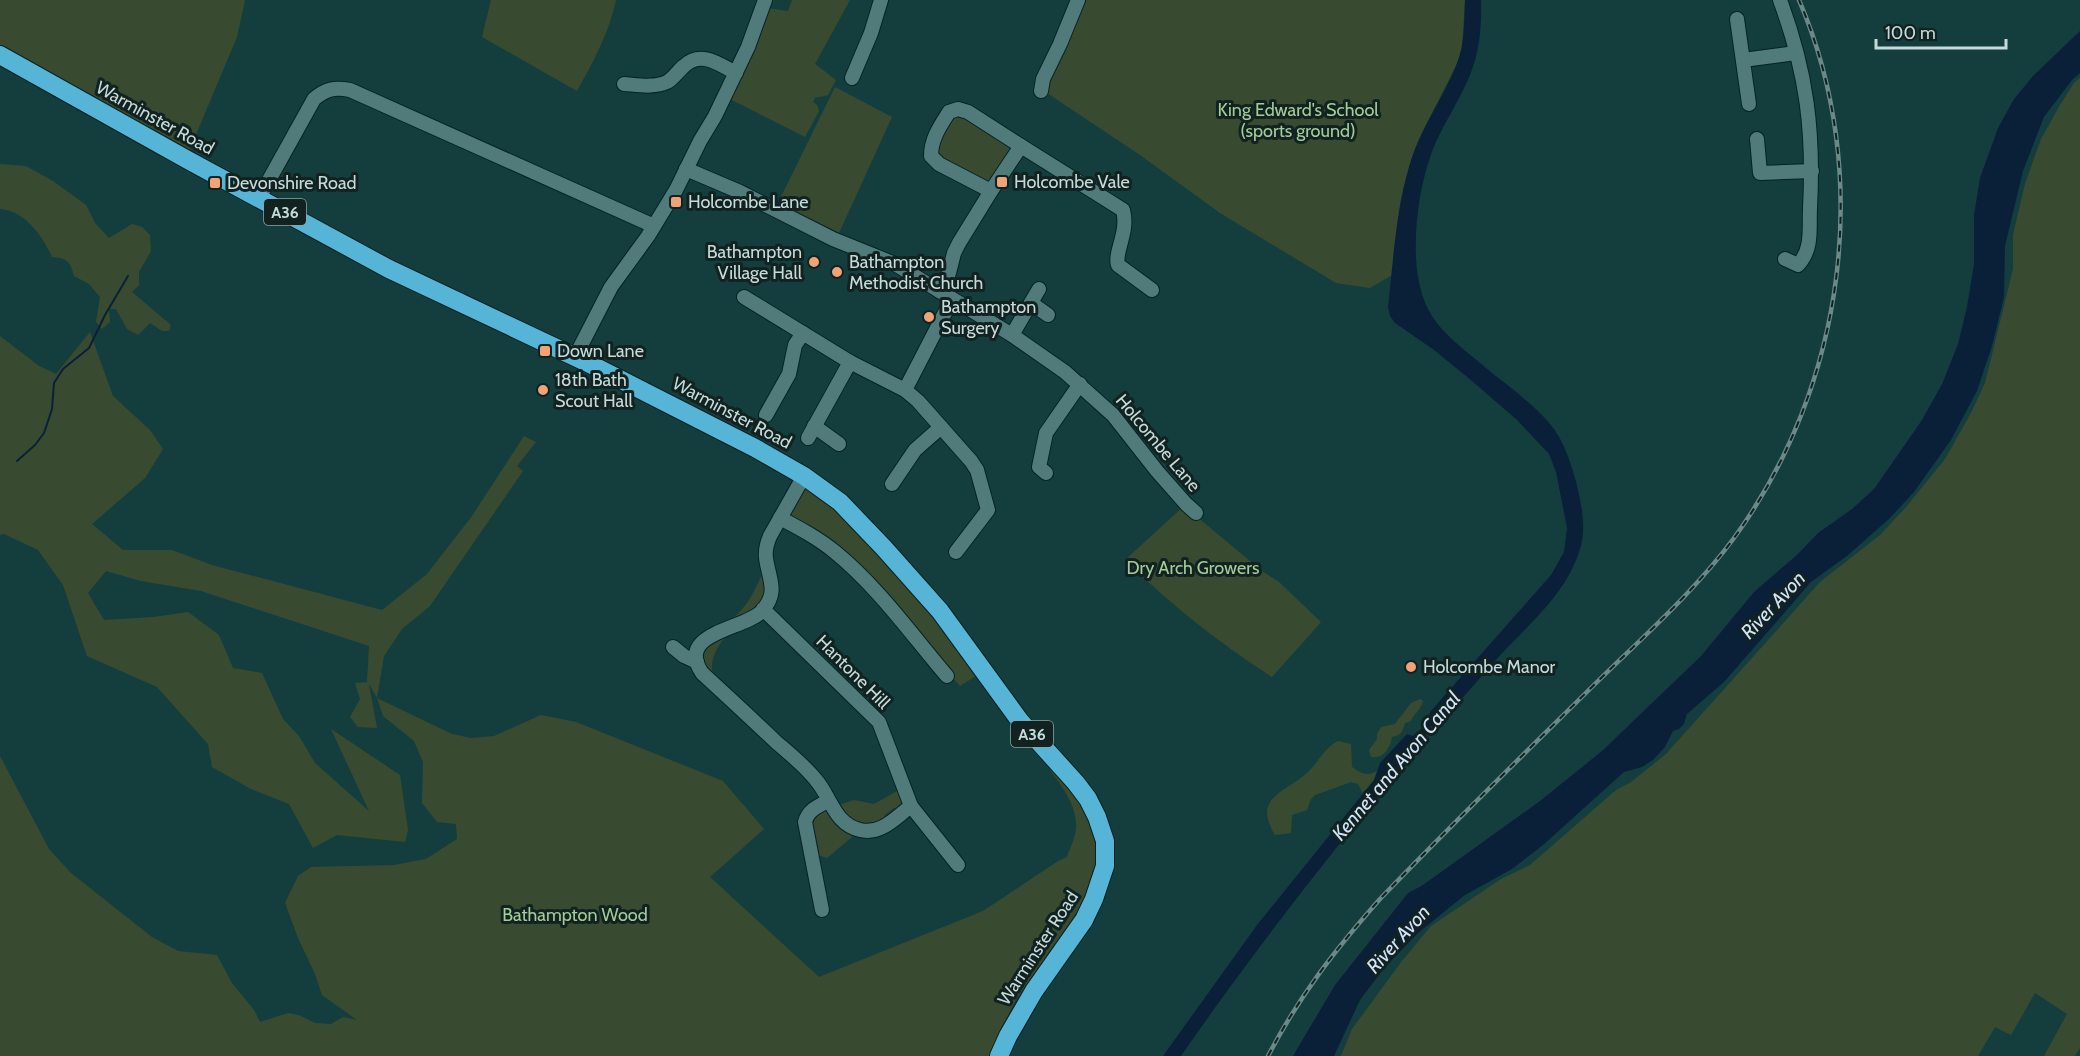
<svg xmlns="http://www.w3.org/2000/svg" width="2080" height="1056" viewBox="0 0 2080 1056" font-family="Cabin,sans-serif">
  <style>
    .green { fill: #384b31 }
    .water { fill: #0a2039 }
    .lines { fill: none; stroke-linecap: round; stroke-linejoin: round }
    .stream { stroke: #0a2039; stroke-width: 2 }
    .minor-casing { stroke: #042323; stroke-width: 16 }
    .highway-casing { stroke: #042323; stroke-width: 20 }
    .minor { stroke: #517a7a; stroke-width: 14 }
    .highway { stroke: #56b5d7; stroke-width: 18 }
    .rail-casing { stroke: #6a8a89; stroke-width: 4.5 }
    .rail { stroke: #112221; stroke-width: 2; stroke-dasharray: 7; stroke-linecap: butt }
    .poi-dot { fill: #efa377; stroke: #112221; stroke-width: 2 }
    .labels { text-anchor: middle; dominant-baseline: central; stroke-width: 6; stroke-linejoin: round; paint-order: stroke }
    .shield { fill: #112221; stroke: #8fa4a2; stroke-width: 1.5 }
    .shield-label { font-size: 16px; font-weight: bold; fill: #c5dbda }
    .park-label { font-size: 18px; fill: #a5cc96; stroke: #112221 }
    .street-label { font-size: 18px; fill: #c5dbda; stroke: #112221 }
    .poi-label { font-size: 18px; fill: #c5dbda; stroke: #112221; text-anchor: start }
    .water-label { font-size: 20px; font-style: italic; fill: #d3e4f9; stroke: #112221 }
  </style>
  <rect width="100%" height="100%" fill="#143e3e"/>
  <g class="green">
    <path d="M0,0H245L237,37L189,151L0,45Z"/>
    <path d="M491,0H616C609,33 593,62 577,91L482,37Z"/>
    <path d="M792,0H850L815,64L836,80L828,95L815,98L813,102L817,105L819,111L805,137L728,98L768,8L788,11Z"/>
    <path d="M1079,0H1465L1462,47L1457,64L1426,125L1409,167L1392,275L1370,288L1336,283L1220,213L1140,155L1044,91Z"/>
    <path d="M2080,78V1048L2075,1056H2044L2067,1014L2035,993L2011,1035L1995,1027L1978,1056H1341L1352,1029L1402,961L1431,926L1501,879L1530,865L1616,790L1631,782L1666,754L1820,582L1880,535L1907,506L1945,459L1971,413L1985,383L2013,269V235L2025,184L2041,139L2060,105L2074,83Z"/>
    <path d="M835,87L892,117L839,233L778,203Z"/>
    <path d="M958,112L1009,143C1014,155 998,175 988,182L935,154C934,140 946,119 958,112Z"/>
    <path d="M0,164L26,166L53,181L86,205L95,223L109,238L132,224L142,227L150,235L151,251L139,272V285L132,292L171,325L169,331H162L150,323L138,335L127,329L116,309H109L110,322L102,329L96,322L100,297L89,284L74,276C70,261 67,258 52,257C43,236 24,210 0,209Z"/>
    <path d="M90,332L113,396L150,430L163,449L145,478L92,524L123,550H172L212,565L382,610L427,574L472,516L524,436L536,442L517,466L523,471L430,606L402,629L384,656L377,698L452,734L471,738L494,736L541,715L576,722L723,781L764,829L710,877L819,977L983,911L1058,861L1067,857C1070,848 1075,838 1076,829C1078,807 1062,786 1049,769L1050,767L1079,798L1096,831L1098,862L1084,902L1016,999L999,1033L992,1056H0V756L49,849L71,873L152,937L178,951L217,955L232,983L254,1010L260,1022L288,1013L299,1015L315,1023L331,1024L343,1017L357,1020L322,995L315,974L298,938L285,903L298,876L311,867L394,865L426,859L457,839L456,824L437,822L422,803L423,762L414,741L383,716L377,698L369,684L377,728L358,727L350,717L360,699L355,683L367,682L369,646L201,591L141,581L106,571L88,593L104,620L153,617L188,612L219,635L233,668L262,673L283,719L299,736L315,763L369,811L331,729L400,775L408,830L405,842L337,835L313,848L289,804L251,789L212,767L208,744L157,687L87,656L63,585L38,550L4,534L0,535V336L39,366L56,374Z"/>
    <path d="M806,488L815,490L893,565L979,674L960,686L874,586L791,520L789,514L800,492Z"/>
    <path d="M1184,506L1262,571L1279,582L1321,622L1272,677C1219,643 1170,604 1125,560Z"/>
    <path d="M765,569L768,585L761,607L725,623C748,610 753,592 765,569Z"/>
    <path d="M729,633C717,646 709,659 713,676L701,662L705,646Z"/>
    <path d="M1420,699L1423,701C1421,710 1414,713 1411,721L1405,723C1403,731 1400,736 1392,737C1390,748 1384,759 1371,757L1369,750L1377,739V734L1381,727L1395,724L1411,703Z"/>
    <path d="M1338,741L1351,744L1352,767C1361,773 1366,777 1377,771L1374,780L1363,794L1358,784L1351,782L1315,795L1311,799L1307,810L1292,815L1291,833L1275,835C1251,796 1287,793 1309,771C1320,760 1324,748 1338,741Z"/>
    <path d="M899,790L903,799V805L898,809L894,808L885,815L884,820L879,825H854L836,806L854,800L874,804Z"/>
    <path d="M826,808L848,829L852,837L827,858L815,854L811,816Z"/>
  </g>
  <g class="water">
    <path d="M1465,0H1481C1482,29 1479,58 1466,84C1456,106 1442,127 1433,149C1419,186 1413,231 1417,270C1423,321 1449,337 1485,367C1506,385 1532,402 1550,424C1564,440 1570,462 1576,481C1581,503 1587,527 1580,549C1568,590 1534,620 1505,650C1485,672 1465,695 1445,718C1430,727 1425,728 1420,746C1336,846 1255,949 1181,1056H1163L1257,925L1374,780L1380,763L1407,734L1413,736C1421,730 1429,721 1430,712L1551,575L1564,552L1567,528L1556,472L1549,454L1517,420L1472,381L1434,350L1395,323L1390,316L1388,307C1393,263 1396,209 1409,167C1419,130 1443,99 1457,63C1465,44 1464,21 1465,0Z"/>
    <path d="M2080,31V73L2072,80L2044,117L2023,171L2005,246L2004,297L1992,346L1977,391L1951,440L1914,492L1890,518L1847,556L1811,582L1724,682L1687,714L1684,724L1679,729L1673,731L1665,747L1653,760L1642,767L1624,772L1543,845L1512,869L1465,895L1418,933L1385,967L1360,1000L1334,1056H1293L1335,985L1408,893L1423,885L1540,801L1602,751L1701,656L1754,592L1798,554L1818,533L1852,509L1874,489L1922,420L1942,384L1958,344L1967,307L1974,264V215L1980,178L1998,128L2014,99L2033,76Z"/>
  </g>
  <g class="lines">
    <path class="stream" d="M17,461L35,445L44,433L52,409L54,383L63,369L89,348L105,315L128,276"/>
    <g class="minor-casing">
      <g id="minor">
        <path d="M1780,0C1807,73 1814,132 1810,208C1809,229 1813,249 1798,265L1785,259"/>
        <path d="M1737,19L1749,104"/>
        <path d="M1743,60L1796,53"/>
        <path d="M852,78L871,33L881,0"/>
        <path d="M624,84C638,85 654,88 667,82C673,79 678,71 684,66C701,50 719,64 736,73"/>
        <path d="M1041,91L1043,79L1060,44L1078,0"/>
        <path d="M958,109L968,112L1021,146L991,191L939,164L931,156C931,139 940,126 949,112Z"/>
        <path d="M1757,139L1760,173L1812,171"/>
        <path d="M1021,146L1123,210C1129,232 1114,252 1118,265L1152,290"/>
        <path d="M686,169L740,192L833,239L895,264L1012,335L1065,372L1113,415L1157,471L1186,504L1196,513"/>
        <path d="M259,198L314,99C326,89 334,87 350,90L654,226"/>
        <path d="M939,291L949,273L954,253L959,243L991,191"/>
        <path d="M744,297L850,362L905,390L952,299"/>
        <path d="M1031,303L1048,315"/>
        <path d="M1012,335L1039,289"/>
        <path d="M575,357L611,287L648,236L676,190L700,141L715,116L748,47L765,0"/>
        <path d="M905,390L918,401L971,461L977,470L988,510L956,552"/>
        <path d="M766,415L789,374L795,345L803,333"/>
        <path d="M814,426L839,444"/>
        <path d="M808,438L850,362"/>
        <path d="M1046,473L1039,467L1046,433L1080,384"/>
        <path d="M892,484L915,450L941,427"/>
        <path d="M780,518C799,528 818,538 835,552C878,587 911,634 947,676"/>
        <path d="M763,609L879,722L911,806C895,818 881,835 860,830C834,824 831,797 816,780C805,766 790,754 776,742C752,719 727,696 702,673C675,632 744,630 762,611C779,592 769,580 766,558C765,550 767,543 770,536L804,476"/>
        <path d="M673,647L684,656L697,662"/>
        <path d="M911,806L958,865"/>
        <path d="M822,910L805,822C808,810 818,806 828,801"/>
      </g>
    </g>
    <g class="highway-casing">
      <path id="highway" d="M0,55L186,159L389,269L588,363L755,448L804,476L840,502L884,548L940,611L1020,721L1076,783L1088,799L1097,817L1105,841V866L1094,899L1084,920L1034,991L1008,1036L999,1056"/>
    </g>
    <use href="#minor" class="minor"/>
    <use href="#highway" class="highway"/>
    <g class="rail-casing">
      <path id="rail" d="M1268,1056C1300,995 1334,951 1380,899C1451,825 1524,754 1597,682C1644,636 1695,591 1734,538C1845,386 1874,174 1799,0"/>
    </g>
    <use href="#rail" class="rail"/>
  </g>
  <g class="poi-dot">
    <rect x="996" y="176" width="12" height="12" rx="3"/>
    <rect x="209" y="177" width="12" height="12" rx="3"/>
    <rect x="670" y="196" width="12" height="12" rx="3"/>
    <circle cx="814" cy="262" r="6"/>
    <circle cx="837" cy="272" r="6"/>
    <circle cx="929" cy="317" r="6"/>
    <rect x="539" y="345" width="12" height="12" rx="3"/>
    <circle cx="543" cy="390" r="6"/>
    <circle cx="1411" cy="667" r="6"/>
  </g>
  <g class="labels">
    <g class="shield">
      <rect x="264" y="199" width="42" height="26" rx="4.5"/>
      <rect x="1011" y="721" width="42" height="26" rx="4.5"/>
    </g>
    <g class="shield-label">
      <text x="285" y="212">A36</text>
      <text x="1032" y="734">A36</text>
    </g>
    <g class="park-label">
      <text x="1298" y="110">King Edward's School<tspan x="1298" dy="21">(sports ground)</tspan></text>
      <text x="1193" y="568">Dry Arch Growers</text>
      <text x="575" y="915">Bathampton Wood</text>
    </g>
    <g class="street-label">
      <text transform="translate(155 118) rotate(29)">Warminster Road</text>
      <text transform="translate(732 413) rotate(28)">Warminster Road</text>
      <text transform="translate(1158 443) rotate(50)">Holcombe Lane</text>
      <text transform="translate(853 672) rotate(45)">Hantone Hill</text>
      <text transform="translate(1038 948) rotate(-57)">Warminster Road</text>
    </g>
    <g class="poi-label">
      <text x="1014" y="182">Holcombe Vale</text>
      <text x="227" y="183">Devonshire Road</text>
      <text x="688" y="202">Holcombe Lane</text>
      <text x="802" y="252" text-anchor="end">Bathampton<tspan x="802" dy="21">Village Hall</tspan></text>
      <text x="849" y="262">Bathampton<tspan x="849" dy="21">Methodist Church</tspan></text>
      <text x="941" y="307">Bathampton<tspan x="941" dy="21">Surgery</tspan></text>
      <text x="557" y="351">Down Lane</text>
      <text x="555" y="380">18th Bath<tspan x="555" dy="21">Scout Hall</tspan></text>
      <text x="1423" y="667">Holcombe Manor</text>
    </g>
    <g class="water-label">
      <text transform="translate(1773 605) rotate(-47)">River Avon</text>
      <text transform="translate(1396 766) rotate(-50)">Kennet and Avon Canal</text>
      <text transform="translate(1398 939) rotate(-48)">River Avon</text>
    </g>
  </g>
  <path d="M1876 39v9h130v-9" fill="none" stroke="#c5dbda" stroke-width="3"/>
  <text x="1885" y="39" font-size="18" fill="#c5dbda" stroke="#112221" stroke-width="4.5" paint-order="stroke">100 m</text>
</svg>
